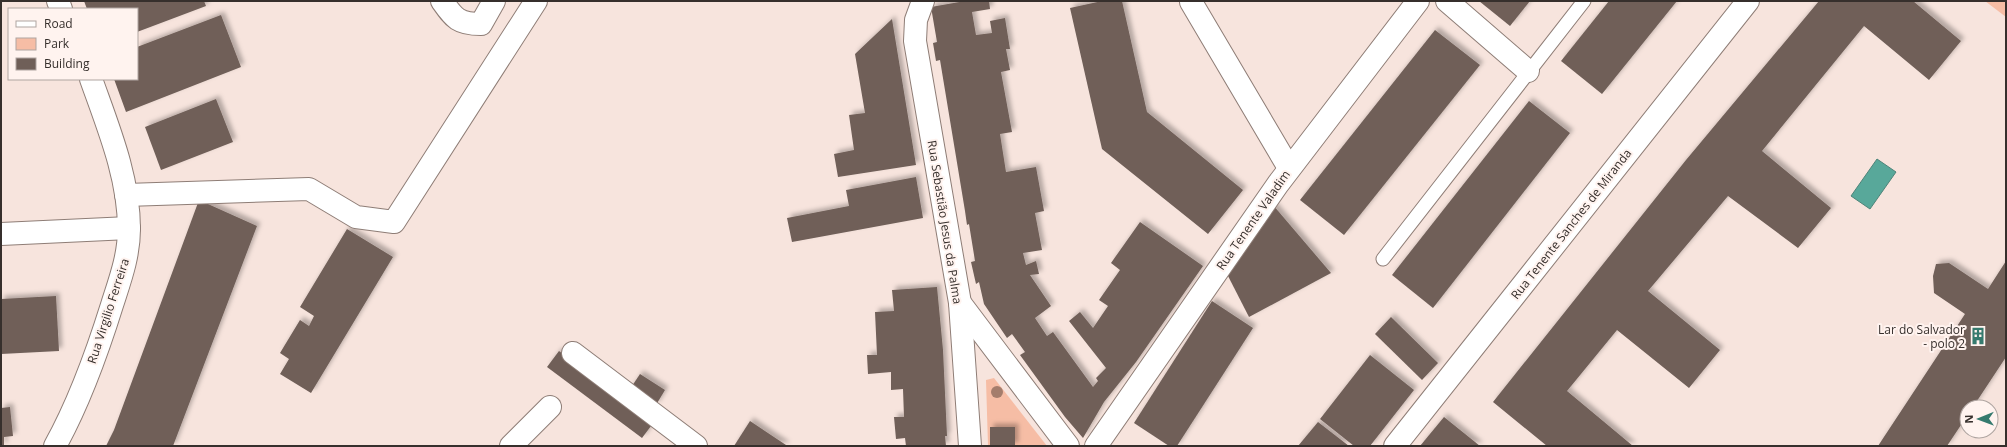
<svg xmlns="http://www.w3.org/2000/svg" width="2007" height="447" viewBox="0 0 2007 447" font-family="'Open Sans',sans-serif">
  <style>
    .green { fill: #f6bda5 }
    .water { fill: #58a89a; stroke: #4e8479 }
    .building { fill: #6f5f58; filter: url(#shadow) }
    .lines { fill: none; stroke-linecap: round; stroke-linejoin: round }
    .service-casing { stroke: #8e7d76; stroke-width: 15 }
    .minor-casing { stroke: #8e7d76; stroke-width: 24 }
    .service { stroke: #fff; stroke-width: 13 }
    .minor { stroke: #fff; stroke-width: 22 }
    .tree { fill: #a47d6c }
    .labels { text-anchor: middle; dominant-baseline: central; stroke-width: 4; stroke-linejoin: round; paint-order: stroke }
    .street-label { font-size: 12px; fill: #362f2c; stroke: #fff3ef }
    .poi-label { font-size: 12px; fill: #362f2c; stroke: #fff3ef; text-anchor: end }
  </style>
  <defs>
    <filter id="shadow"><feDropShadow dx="3.5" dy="-3.5" stdDeviation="2" flood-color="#0004"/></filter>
  </defs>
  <rect width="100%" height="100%" fill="#f7e4dd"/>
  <g class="green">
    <path d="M1985,1H2006V17Z"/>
    <path d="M994,378L1047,446H988L986,380Z"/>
  </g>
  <path class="water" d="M1877,159L1896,172L1870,209L1851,196Z"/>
  <g class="building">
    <path d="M84,1H204L206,6L137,32V9H87Z"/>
    <path d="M965,1H989L990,9L972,12L976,35L992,33L990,21L1005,18L1010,49H1006L1010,70L1001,72L1012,132L1000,134L1006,172L1036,167L1044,211L1035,213L1042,250L1023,253L1026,265L1036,261L1039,274L1030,275L1051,306L1035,318L1047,336L1053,332L1093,387L1098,381L1096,378L1106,368L1069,321L1080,312L1093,328L1108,306L1099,300L1120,270L1111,263L1140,222L1203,266L1136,362L1104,402L1083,438L1065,417L1020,355L1025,352L1012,334L1007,338L984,304L979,282L976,284L971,262L975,261L969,224L967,225L965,211L940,60L936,61L933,43L937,42L931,7Z"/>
    <path d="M1102,1H1122L1147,112L1243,190L1208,234L1102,149L1070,8Z"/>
    <path d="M1479,1H1530L1510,26Z"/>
    <path d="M1609,1H1677L1602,94L1561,61Z"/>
    <path d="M1819,1H1913L1961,41L1929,80L1864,26L1762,151L1831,208L1798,248L1728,196L1648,291L1720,350L1689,388L1617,330L1567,391L1633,446H1547L1493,402L1686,160Z"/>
    <path d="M221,15L241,67L126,112L114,79H137V47Z"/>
    <path d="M892,19L916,165L838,177L834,154L854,150L849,115L865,113L855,54Z"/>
    <path d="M1435,30L1480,65L1344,235L1300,200Z"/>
    <path d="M216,99L233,142L161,170L145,127Z"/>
    <path d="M1529,101L1570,133L1433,308L1392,275Z"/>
    <path d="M916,177L923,218L792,242L787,218L849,206L846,190Z"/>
    <path d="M199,200L257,226L244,260L173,446H106L114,430Z"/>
    <path d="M1273,205L1331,273L1249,317L1227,274Z"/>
    <path d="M347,229L393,257L311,393L280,374L289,359L280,353L300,320L309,326L314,316L300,307Z"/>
    <path d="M2006,261V357L1973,407H1967V416L1947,446H1878L1965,314L1934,293L1933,276L1936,264L1949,263L1988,289Z"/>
    <path d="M937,287L943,350L947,436H945L946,446H906L905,438L896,439L894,417H904L903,389L891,390V372L868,374L867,355H877L875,312L894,311L892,290Z"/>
    <path d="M56,296L59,351L1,354V299Z"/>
    <path d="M1212,301L1253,328L1177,446H1169L1134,423Z"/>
    <path d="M1391,317L1438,363L1422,380L1375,334Z"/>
    <path d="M559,351L654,422L642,438L547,367Z"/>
    <path d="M1370,355L1414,390L1370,446H1354L1320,419Z"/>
    <path d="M640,374L665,390L656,405L630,389Z"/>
    <path d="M10,407L13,436L4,437V446H1V408Z"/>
    <path d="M1444,417L1480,446H1420Z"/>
    <path d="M750,421L786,445L785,446H734Z"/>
    <path d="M1318,422L1349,446H1298Z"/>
    <rect x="990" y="427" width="25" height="19"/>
  </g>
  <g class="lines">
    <g class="service-casing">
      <path id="service" d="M1383,259L1584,1"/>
    </g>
    <g class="minor-casing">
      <g id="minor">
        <path d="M58,1L61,9"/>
        <path d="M442,1C454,18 458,24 481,24L494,1"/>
        <path d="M923,1L916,20L915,41L960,303L970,446"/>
        <path d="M1447,1L1528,71"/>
        <path d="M1191,2L1289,168"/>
        <path d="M126,195L309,189L356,217L394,222L536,1"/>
        <path d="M1,234L129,228"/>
        <path d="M960,303L1068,446"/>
        <path d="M573,353L696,446"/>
        <path d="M55,446C79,403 97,353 112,305C120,280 129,256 129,229C129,177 108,127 91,79"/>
        <path d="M511,446L550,407"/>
        <path d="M1096,446L1278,184L1418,1"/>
        <path d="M1395,446L1748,1"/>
      </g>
    </g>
    <use href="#service" class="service"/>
    <use href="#minor" class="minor"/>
  </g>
  <circle class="tree" cx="997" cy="392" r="6"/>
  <defs>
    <g id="building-bare" transform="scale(1.38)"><path d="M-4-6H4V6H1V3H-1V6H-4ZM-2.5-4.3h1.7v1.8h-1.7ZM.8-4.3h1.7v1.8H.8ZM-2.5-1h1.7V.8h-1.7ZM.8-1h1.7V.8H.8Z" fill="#357a6e" stroke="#fff3ef" stroke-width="2.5" paint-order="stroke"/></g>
  </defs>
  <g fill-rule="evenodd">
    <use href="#building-bare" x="1978" y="336"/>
  </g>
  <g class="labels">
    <g class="street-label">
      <text transform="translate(1253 220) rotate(-55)">Rua Tenente Valadim</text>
      <text transform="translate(945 222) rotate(81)">Rua Sebastião Jesus da Palma</text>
      <text transform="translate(1571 224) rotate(-52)">Rua Tenente Sanches de Miranda</text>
      <text transform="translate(108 311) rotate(-72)">Rua Virgilio Ferreira</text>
    </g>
    <g class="poi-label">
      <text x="1965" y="329">Lar do Salvador<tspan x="1965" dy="14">- polo 2</tspan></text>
    </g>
  </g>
  <rect width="2007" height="447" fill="none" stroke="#362f2c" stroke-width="4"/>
  <rect x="8" y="8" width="130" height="72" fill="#fff3ef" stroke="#afa5a1"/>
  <rect x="16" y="21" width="20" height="6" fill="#ffffff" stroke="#afa5a1"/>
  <text x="44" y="28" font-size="12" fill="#362f2c">Road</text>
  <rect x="16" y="38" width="20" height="12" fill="#f6bda5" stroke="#afa5a1"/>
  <text x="44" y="48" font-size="12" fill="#362f2c">Park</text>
  <rect x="16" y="58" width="20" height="12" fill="#6f5f58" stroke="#afa5a1"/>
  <text x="44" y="68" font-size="12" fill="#362f2c">Building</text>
  <g transform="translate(1979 419) rotate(269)"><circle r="19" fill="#fff3ef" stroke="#afa5a1"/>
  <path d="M0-3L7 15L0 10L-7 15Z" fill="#357a6e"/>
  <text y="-6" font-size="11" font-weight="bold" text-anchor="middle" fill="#362f2c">N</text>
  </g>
</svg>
